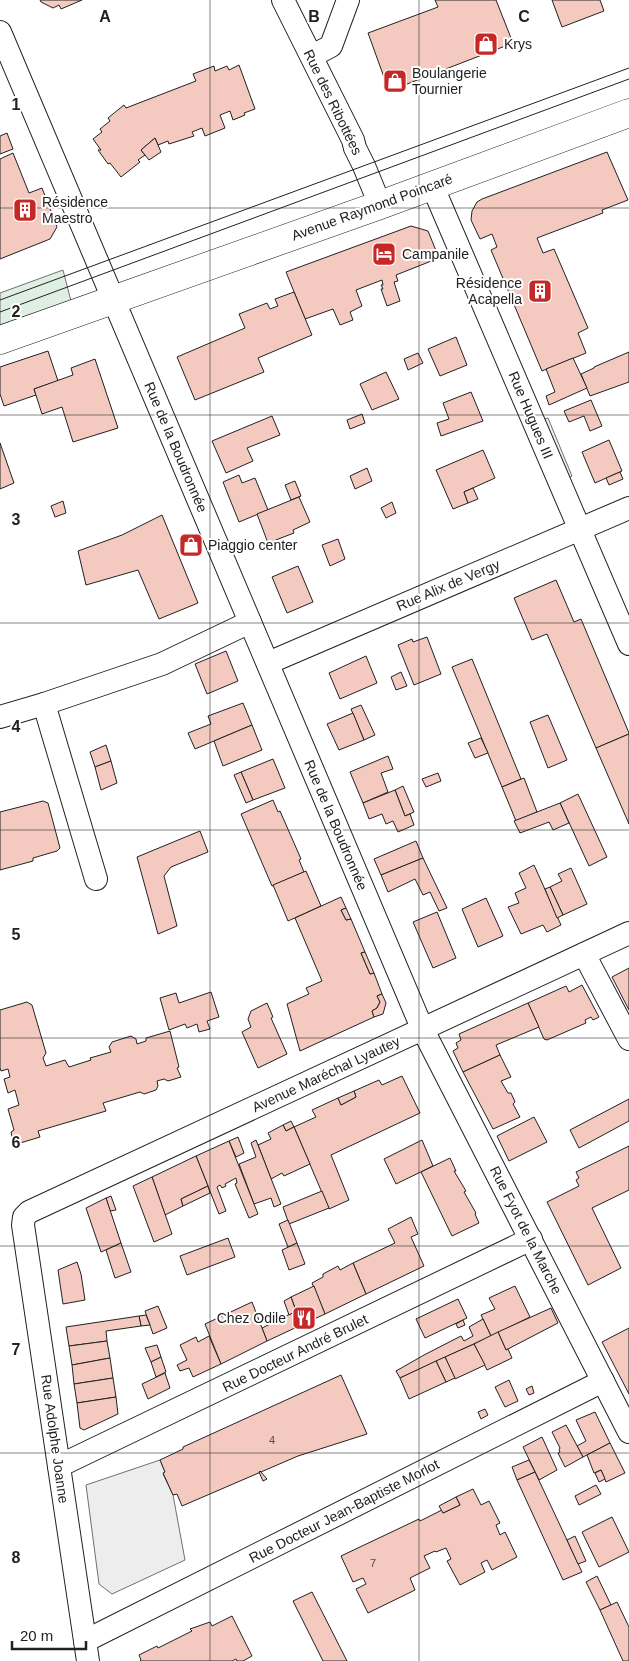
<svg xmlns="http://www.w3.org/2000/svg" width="629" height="1661" viewBox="0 0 629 1661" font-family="Arial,sans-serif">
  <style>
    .green { fill: #e0efe3; stroke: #6f6f6f }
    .parking { fill: #ededed; stroke: #6f6f6f }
    .building { fill: #f3c9c0; stroke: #222 }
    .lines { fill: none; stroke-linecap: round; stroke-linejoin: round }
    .minor-casing { stroke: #222; stroke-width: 24 }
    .secondary-casing { stroke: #222; stroke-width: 29 }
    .minor { stroke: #fff; stroke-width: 22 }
    .secondary { stroke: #fff; stroke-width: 28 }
    .tram { stroke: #222; stroke-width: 1 }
    .grid { fill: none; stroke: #222; stroke-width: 1; stroke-opacity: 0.55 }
    .labels { text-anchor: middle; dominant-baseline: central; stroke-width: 4; stroke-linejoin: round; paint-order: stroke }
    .number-label { font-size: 11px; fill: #564c4a }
    .poi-label { font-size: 14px; fill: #222; stroke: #fff; text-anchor: start }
    .street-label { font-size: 14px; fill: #222; stroke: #fff }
    .grid-label { font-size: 16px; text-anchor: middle; font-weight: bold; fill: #222; stroke: #fff; stroke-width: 4; stroke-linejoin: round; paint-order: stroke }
  </style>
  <rect width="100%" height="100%" fill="#fff"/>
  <path class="green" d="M63,270L71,301L0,325V293Z"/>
  <g class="parking">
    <path d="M548,418L572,476L560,481L534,422Z"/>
    <path d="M160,1460L165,1472L163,1474L173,1495L185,1560L112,1594L99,1584L86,1485Z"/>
  </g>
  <g class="building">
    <path d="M40,0H82L61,9L59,5L53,8L41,2Z"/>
    <path d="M435,0H496L513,43L389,91L368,33L438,7Z"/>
    <path d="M552,0H600L604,11L562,27Z"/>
    <path d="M239,65L255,109L244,113L245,115L233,120L230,111L220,115L225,128L205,136L202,128L192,132L194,136L169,144L168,141L158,145L155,138L141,150L145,155L138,160L140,162L121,177L110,163L108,164L98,150H101L93,139L102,132L100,129L110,121L108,118L124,105L126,108L196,81L193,74L214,66L215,71L227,66L229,70Z"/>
    <path d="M7,133L13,149L0,154V136Z"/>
    <path d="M155,138L161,152L149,160L141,150Z"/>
    <path d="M607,152L628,200L602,210L603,213L537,238L543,253L554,249L588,328L578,333L586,353L542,371L491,250L497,247L492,234L480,239L471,220L472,211L477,202L482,199Z"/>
    <path d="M13,153L29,193L42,188L57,227L50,239L0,259V159Z"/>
    <path d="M411,226L428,231L439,258L396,275L398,281L394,282L400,301L387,306L381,289H383L381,285H383L382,280L356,290L362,306L350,312L353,320L340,325L333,309L305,319L286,272Z"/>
    <path d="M294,292L312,335L258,358L264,372L195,400L177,357L245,328L239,314L267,303L270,309L278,306L275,299Z"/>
    <path d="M456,337L467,365L440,376L428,349Z"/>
    <path d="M48,351L58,381L34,389L36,395L4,406L0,394V367Z"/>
    <path d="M629,352V382L590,396L581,374L594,368V367Z"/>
    <path d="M418,353L423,363L408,370L404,359Z"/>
    <path d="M573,358L587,388L549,405L546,396L555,392L546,369Z"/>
    <path d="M95,359L118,428L73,442L62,407L42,414L34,389L73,375L71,368Z"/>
    <path d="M386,372L399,399L372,410L360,384Z"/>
    <path d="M471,392L483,421L441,436L437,423L449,419L443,403Z"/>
    <path d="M591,400L602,426L590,431L584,416L569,422L564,411Z"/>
    <path d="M362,414L365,423L350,429L347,420Z"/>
    <path d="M272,416L280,435L247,448L253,461L226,473L212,441Z"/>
    <path d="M609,440L622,471L595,483L582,452Z"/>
    <path d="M0,443L14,483L0,489Z"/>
    <path d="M483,450L495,478L464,492L468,503L453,509L436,470Z"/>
    <path d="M367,468L372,481L355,489L350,476Z"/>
    <path d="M620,472L623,479L609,485L606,478Z"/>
    <path d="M239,475L242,483L255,478L268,510L239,522L223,482Z"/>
    <path d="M295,481L301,496L291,500L285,485Z"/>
    <path d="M473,488L478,499L468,503L464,492Z"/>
    <path d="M299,497L310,522L293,530L294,533L268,543L257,514Z"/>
    <path d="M63,501L66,513L55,517L51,506Z"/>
    <path d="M392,502L396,513L386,518L381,508Z"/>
    <path d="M162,515L198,603L159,619L138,570L86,585L78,551L122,535Z"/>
    <path d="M338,539L345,559L330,566L322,545Z"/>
    <path d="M298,566L313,602L287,613L272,577Z"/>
    <path d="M556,580L574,622L581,619L629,733V734L596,748L547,634L532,640L514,598Z"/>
    <path d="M427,637L441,674L414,685L398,645L412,639L413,642Z"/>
    <path d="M226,651L238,681L207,694L195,664Z"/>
    <path d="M366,656L377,683L340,699L329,673Z"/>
    <path d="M472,659L521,779L502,787L452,667Z"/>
    <path d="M401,672L407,686L396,690L391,677Z"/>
    <path d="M243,703L252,725L195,749L188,733L211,724L208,716Z"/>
    <path d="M361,705L375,735L364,740L351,709Z"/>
    <path d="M353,713L364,740L339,750L327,724Z"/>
    <path d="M548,715L567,760L548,768L530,722Z"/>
    <path d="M252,725L262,750L223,766L214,741Z"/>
    <path d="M629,734V824L596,748Z"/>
    <path d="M481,738L488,753L475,758L468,743Z"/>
    <path d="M106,745L111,761L95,767L90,752Z"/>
    <path d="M388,756L393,769L381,773L388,792L363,803L350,772Z"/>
    <path d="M273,759L285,788L253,800L241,772Z"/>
    <path d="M111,761L117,783L101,790L95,767Z"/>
    <path d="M241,772L253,800L246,803L234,775Z"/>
    <path d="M438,773L441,781L426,787L422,779Z"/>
    <path d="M524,778L537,812L516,821L502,787Z"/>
    <path d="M403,786L414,812L405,816L395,790Z"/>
    <path d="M395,790L405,816L410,814L414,825L398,832L393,821L386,824L382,814L369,819L363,803Z"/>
    <path d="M578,794L607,857L589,866L560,803Z"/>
    <path d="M273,800L278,812L280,811L301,859L299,860L304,872L272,886L241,814Z"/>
    <path d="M43,801L48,803L60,848L57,851L33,858V861L0,870V812Z"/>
    <path d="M560,803L569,823L553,830L549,822L520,833L514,821Z"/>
    <path d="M200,831L208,852L171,867L164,876L177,926L158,934L137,857Z"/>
    <path d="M416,841L423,858L381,875L374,859Z"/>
    <path d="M423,858L447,908L439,911L430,892L423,895L415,879L388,892L381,875Z"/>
    <path d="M534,865L561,925L547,932L543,925L521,934L508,907L519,903L515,893L526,888L519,873Z"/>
    <path d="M571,868L587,904L563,915L550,887L562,881L558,874Z"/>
    <path d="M306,871L321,906L288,921L273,885Z"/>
    <path d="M550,887L563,915L557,918L545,889Z"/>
    <path d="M341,897L346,908L341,910L346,920L351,919L365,952L361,953L370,974L374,973L382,994L377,996L380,1002L377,1008L372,1011L374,1017L300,1051L287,1004L309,994L306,988L322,981L295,918Z"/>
    <path d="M486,898L503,936L478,947L462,909Z"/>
    <path d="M346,908L351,919L346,920L341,910Z"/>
    <path d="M437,912L456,958L433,968L413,922Z"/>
    <path d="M365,952L374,973L370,974L361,953Z"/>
    <path d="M629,968V1010L612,977Z"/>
    <path d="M582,985L599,1017L593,1020L591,1017L585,1020L586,1023L547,1040L544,1039L528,1003L566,986L569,992Z"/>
    <path d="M211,992L219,1017L207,1021L210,1029L199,1032L197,1024L187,1028L185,1024L169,1030L160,998L176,993L179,1003Z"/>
    <path d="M382,994L386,1003L383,1014L374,1017L372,1011L377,1008L380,1002L377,996Z"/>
    <path d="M27,1002L32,1005L46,1053L43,1058L46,1066L65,1060L69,1067L91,1060L90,1058L111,1052L109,1047L112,1042L131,1036L136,1039L137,1044L146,1041V1038L170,1031L179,1067L177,1068L181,1077L168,1081L164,1079L157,1081L158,1086L156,1090L144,1094L140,1092L103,1103L106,1111L38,1131L40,1137L17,1144L13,1141L11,1132L14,1130L8,1109L19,1105L15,1090L8,1093L4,1079L10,1077L8,1069L1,1071L0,1068V1010Z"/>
    <path d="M267,1003L273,1017L271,1018L287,1054L258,1068L242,1032L251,1027L248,1019L251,1011Z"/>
    <path d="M528,1003L539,1027L496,1045L500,1055L463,1072L453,1051L458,1048L456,1043L461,1040L459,1034Z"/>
    <path d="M500,1055L511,1077L501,1081L508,1093H511L515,1102L513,1104L520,1117L493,1129L463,1072Z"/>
    <path d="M402,1076L420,1113L331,1155L349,1200L329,1209L294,1127L316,1117L312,1110L338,1098L341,1105L356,1097L354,1091L379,1080L382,1085Z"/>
    <path d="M354,1091L356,1097L341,1105L338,1098Z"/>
    <path d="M629,1099V1121L579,1148L570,1130Z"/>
    <path d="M534,1117L547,1142L509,1161L497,1136Z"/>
    <path d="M291,1121L294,1127L286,1131L283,1125Z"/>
    <path d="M283,1125L286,1131L294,1127L310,1164L284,1176L282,1173L271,1179L258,1145L271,1139L268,1133Z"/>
    <path d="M238,1137L244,1153L236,1157L229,1141Z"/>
    <path d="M256,1140L281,1204L274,1207L271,1198L254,1204L239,1164L256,1157L251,1143Z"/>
    <path d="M422,1140L433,1166L396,1184L384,1159Z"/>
    <path d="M229,1141L258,1214L249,1218L235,1184L237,1183L236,1178L225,1184L226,1186L222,1188L220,1185L217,1187L226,1211L219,1214L196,1156Z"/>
    <path d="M629,1146V1190L592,1208L621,1268L588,1285L547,1202L579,1186L576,1180L579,1178L576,1172Z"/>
    <path d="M196,1156L208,1186L181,1199L183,1206L165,1215L152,1177Z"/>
    <path d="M450,1158L456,1171H454L466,1191L464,1192L476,1213L475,1214L479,1223L452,1236L421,1172Z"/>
    <path d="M152,1177L172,1234L154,1242L133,1186Z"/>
    <path d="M208,1186L210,1193L183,1206L181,1199Z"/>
    <path d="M322,1191L329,1208L289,1224L283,1207Z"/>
    <path d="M111,1196L116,1210L110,1211L106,1198Z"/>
    <path d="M106,1198L121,1243L101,1252L86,1208Z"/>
    <path d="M411,1217L418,1234L411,1237L424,1266L366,1294L353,1263L395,1243L388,1229Z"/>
    <path d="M288,1220L297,1243L288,1247L279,1224Z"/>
    <path d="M228,1238L235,1257L187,1275L180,1256Z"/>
    <path d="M121,1243L131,1272L115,1278L106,1250Z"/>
    <path d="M297,1243L305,1264L289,1270L282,1250Z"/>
    <path d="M77,1262L81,1274L85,1300L63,1304L58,1270Z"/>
    <path d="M353,1263L366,1294L325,1314L312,1283L323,1277V1274L338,1266L340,1270Z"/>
    <path d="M314,1286L325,1314L267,1341L262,1328L296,1311L291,1297Z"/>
    <path d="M515,1286L530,1317L491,1336L481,1315L495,1309L489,1298Z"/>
    <path d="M291,1297L296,1311L289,1315L284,1301Z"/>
    <path d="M458,1299L467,1318L425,1338L416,1319Z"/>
    <path d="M252,1302L267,1341L221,1364L205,1324Z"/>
    <path d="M158,1306L167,1328L153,1334L145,1311Z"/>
    <path d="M551,1308L558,1323L506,1350L498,1332Z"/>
    <path d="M146,1315L150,1325L141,1326L139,1316Z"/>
    <path d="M139,1316L141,1326L106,1331L107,1341L69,1346L66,1327Z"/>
    <path d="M483,1319L491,1336L400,1378L396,1371L424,1355L461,1336L464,1341L473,1336L469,1327Z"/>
    <path d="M463,1320L465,1325L458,1328L456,1324Z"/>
    <path d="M629,1328V1394L602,1342Z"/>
    <path d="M498,1332L506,1350L508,1349L512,1358L487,1370L474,1344Z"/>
    <path d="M209,1336L221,1364L193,1377L189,1368L180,1371L177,1365L187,1360L180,1345L196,1337L198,1342Z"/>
    <path d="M107,1341L110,1358L72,1365L69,1346Z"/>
    <path d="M474,1344L485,1365L455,1379L445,1357Z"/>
    <path d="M157,1345L161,1357L151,1362L145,1348Z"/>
    <path d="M161,1357L166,1372L156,1377L151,1362Z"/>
    <path d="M445,1357L455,1378L446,1382L436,1361Z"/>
    <path d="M110,1358L113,1378L74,1384L72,1365Z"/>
    <path d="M436,1361L446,1382L409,1399L400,1378Z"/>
    <path d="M165,1373L170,1388L148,1399L142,1384Z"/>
    <path d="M341,1375L367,1434L298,1456L182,1506L177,1494L173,1495L163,1473L165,1472L160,1460L183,1449V1447Z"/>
    <path d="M113,1378L116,1397L77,1403L74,1384Z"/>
    <path d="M509,1380L518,1401L505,1407L495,1387Z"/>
    <path d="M532,1386L534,1393L529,1395L526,1389Z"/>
    <path d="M116,1397L118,1414L84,1430L80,1428L77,1403Z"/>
    <path d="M485,1409L488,1415L481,1419L478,1412Z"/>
    <path d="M595,1412L610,1443L583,1457L577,1446L586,1441L576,1420Z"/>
    <path d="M566,1425L583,1457L565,1467L558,1453L560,1452L559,1450L560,1448L552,1432Z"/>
    <path d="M542,1437L557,1470L539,1480L523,1447Z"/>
    <path d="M610,1443L625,1473L606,1482L601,1470L594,1473L587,1455Z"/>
    <path d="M529,1460L535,1472L517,1480L512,1467Z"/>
    <path d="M601,1470L605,1479L599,1482L595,1473Z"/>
    <path d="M260,1471L267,1479L263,1481L259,1472Z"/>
    <path d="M535,1472L582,1572L563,1580L517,1480Z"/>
    <path d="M596,1485L601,1494L579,1505L575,1496Z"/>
    <path d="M473,1489L481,1505L489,1501L500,1523L496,1525L500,1535L505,1532L517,1557L492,1570L487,1560L481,1563L485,1572L460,1585L447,1561L451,1559L446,1548L436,1552L435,1551L424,1556L430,1568L410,1578L415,1590L368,1613L356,1589L366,1584L363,1578L353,1582L341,1556L419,1519L420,1521L442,1510L443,1513L460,1505L456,1497Z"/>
    <path d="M456,1497L460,1505L443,1513L439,1506Z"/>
    <path d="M612,1517L629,1552L599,1567L582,1532Z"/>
    <path d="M575,1536L586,1561L578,1564L567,1540Z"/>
    <path d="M597,1576L611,1605L600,1610L586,1582Z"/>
    <path d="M312,1592L347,1661H323L293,1601Z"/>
    <path d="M617,1602L629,1627V1661H623L600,1610Z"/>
    <path d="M232,1616L252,1656L243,1661H237L236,1659L232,1661H140L141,1660L139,1655L157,1646L158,1648L192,1631L190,1629L210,1622L212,1626Z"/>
  </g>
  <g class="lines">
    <g class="minor-casing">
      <g id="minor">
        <path d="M283,0L353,140L355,148L364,166L380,205"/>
        <path d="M0,32L422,1028L629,1432"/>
        <path d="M312,56L331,46L348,0"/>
        <path d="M432,185L629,644"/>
        <path d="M268,663L629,508"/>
        <path d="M44,704L96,879"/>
        <path d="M0,717L44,704L162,664L250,622"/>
        <path d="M584,954L629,1039"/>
        <path d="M59,1466L531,1239"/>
        <path d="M85,1641L603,1381"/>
        <path d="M88,1661L23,1225L24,1217L29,1212L629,933"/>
      </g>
    </g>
    <g class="secondary-casing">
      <path id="secondary" d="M0,340L380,205L629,113"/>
    </g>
    <use href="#minor" class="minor"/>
    <use href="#secondary" class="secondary"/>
    <g class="tram">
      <path d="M0,300L629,68"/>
      <path d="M0,312L629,79"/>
    </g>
  </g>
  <path class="grid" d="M210,0V1661M419,0V1661M0,208H629M0,415H629M0,623H629M0,830H629M0,1038H629M0,1246H629M0,1453H629"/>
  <defs>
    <g id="shop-square" transform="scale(1.25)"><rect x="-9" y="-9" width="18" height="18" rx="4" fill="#c62828" stroke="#fff"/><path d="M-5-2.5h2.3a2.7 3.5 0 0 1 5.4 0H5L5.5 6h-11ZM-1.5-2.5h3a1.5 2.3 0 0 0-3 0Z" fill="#fff"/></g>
    <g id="building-square" transform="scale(1.25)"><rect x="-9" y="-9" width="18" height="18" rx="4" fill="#c62828" stroke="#fff"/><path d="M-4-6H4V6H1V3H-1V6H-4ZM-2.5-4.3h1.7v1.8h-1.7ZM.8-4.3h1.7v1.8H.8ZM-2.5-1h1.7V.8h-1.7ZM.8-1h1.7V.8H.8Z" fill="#fff"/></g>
    <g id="hotel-square" transform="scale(1.25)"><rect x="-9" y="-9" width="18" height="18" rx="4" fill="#c62828" stroke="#fff"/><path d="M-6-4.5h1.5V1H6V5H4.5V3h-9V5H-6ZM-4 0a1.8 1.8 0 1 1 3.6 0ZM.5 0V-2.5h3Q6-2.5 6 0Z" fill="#fff"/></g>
    <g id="restaurant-square" transform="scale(1.25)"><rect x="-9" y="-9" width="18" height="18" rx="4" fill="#c62828" stroke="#fff"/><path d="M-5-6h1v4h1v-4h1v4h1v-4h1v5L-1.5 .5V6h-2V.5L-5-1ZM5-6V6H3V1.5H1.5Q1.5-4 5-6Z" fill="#fff"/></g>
  </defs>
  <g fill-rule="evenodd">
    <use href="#shop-square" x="486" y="44"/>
    <use href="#shop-square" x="395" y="81"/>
    <use href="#building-square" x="25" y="210"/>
    <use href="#hotel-square" x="384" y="254"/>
    <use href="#building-square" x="540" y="291"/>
    <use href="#shop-square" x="191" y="545"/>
    <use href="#restaurant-square" x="304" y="1318"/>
  </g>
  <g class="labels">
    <g class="number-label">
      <text x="272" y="1440">4</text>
      <text x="373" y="1563">7</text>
    </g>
    <g class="poi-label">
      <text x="504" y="44">Krys</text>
      <text x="412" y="73">Boulangerie<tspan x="412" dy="16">Tournier</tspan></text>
      <text x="42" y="202">Résidence<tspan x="42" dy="16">Maestro</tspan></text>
      <text x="402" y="254">Campanile</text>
      <text x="522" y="283" text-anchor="end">Résidence<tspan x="522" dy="16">Acapella</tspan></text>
      <text x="208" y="545">Piaggio center</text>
      <text x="286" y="1318" text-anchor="end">Chez Odile</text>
    </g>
    <g class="street-label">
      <text transform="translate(333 102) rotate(64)">Rue des Ribottées</text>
      <text transform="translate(372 207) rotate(-20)">Avenue Raymond Poincaré</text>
      <text transform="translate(531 415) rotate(67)">Rue Hugues III</text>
      <text transform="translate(176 447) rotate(67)">Rue de la Boudronnée</text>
      <text transform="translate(448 585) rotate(-23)">Rue Alix de Vergy</text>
      <text transform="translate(336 825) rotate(67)">Rue de la Boudronnée</text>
      <text transform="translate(326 1074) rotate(-25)">Avenue Maréchal Lyautey</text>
      <text transform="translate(526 1230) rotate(63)">Rue Fyot de la Marche</text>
      <text transform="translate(295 1353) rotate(-26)">Rue Docteur André Brulet</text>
      <text transform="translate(55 1439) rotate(82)">Rue Adolphe Joanne</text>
      <text transform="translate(344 1511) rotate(-27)">Rue Docteur Jean-Baptiste Morlot</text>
    </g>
  </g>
  <g class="grid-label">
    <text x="105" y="22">A</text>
    <text x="314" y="22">B</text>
    <text x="524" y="22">C</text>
    <text x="16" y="110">1</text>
    <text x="16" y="317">2</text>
    <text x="16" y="525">3</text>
    <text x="16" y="732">4</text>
    <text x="16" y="940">5</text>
    <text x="16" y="1148">6</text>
    <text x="16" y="1355">7</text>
    <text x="16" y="1563">8</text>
  </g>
  <path d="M12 1641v8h74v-8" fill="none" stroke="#222222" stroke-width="2.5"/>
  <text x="20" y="1641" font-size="15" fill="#222222" stroke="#ffffff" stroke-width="4" paint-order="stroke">20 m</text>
</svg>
